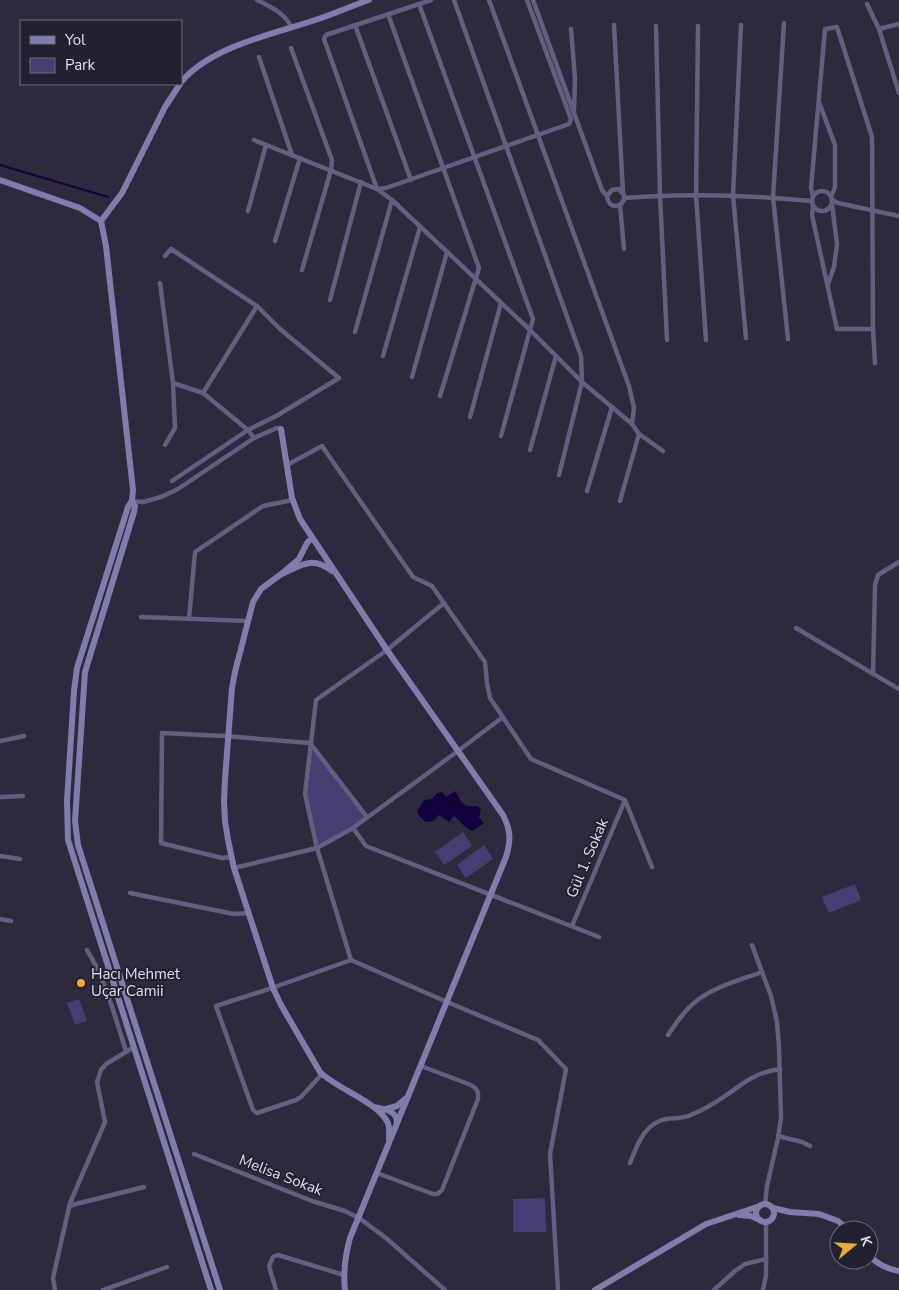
<svg xmlns="http://www.w3.org/2000/svg" width="899" height="1290" viewBox="0 0 899 1290" font-family="'Nunito Sans',sans-serif">
  <style>
    .green { fill: #453e74 }
    .water { fill: #15003e }
    .lines { fill: none; stroke-linecap: round; stroke-linejoin: round }
    .stream { stroke: #15003e; stroke-width: 2 }
    .street { stroke: #62607e; stroke-width: 4.5 }
    .secondary { stroke: #807cac; stroke-width: 6 }
    .poi-dot { fill: #eaaa38; stroke: #222131; stroke-width: 2 }
    .labels { text-anchor: middle; dominant-baseline: central; stroke-width: 4; stroke-linejoin: round; paint-order: stroke }
    .street-label { font-size: 15px; fill: #e0e0eb; stroke: #222131 }
    .poi-label { font-size: 15px; fill: #e0e0eb; stroke: #222131; text-anchor: start }
  </style>
  <rect width="100%" height="100%" fill="#2c2a3c"/>
  <g class="green">
    <path d="M310,743L367,817L317,848L305,794Z"/>
    <path d="M463,832L472,846L444,865L435,852Z"/>
    <path d="M484,845L493,859L466,878L457,865Z"/>
    <path d="M855,884L861,900L829,913L822,897Z"/>
    <path d="M79,999L87,1021L75,1025L67,1003Z"/>
    <path d="M545,1198L546,1232H513V1199Z"/>
  </g>
  <path class="water" d="M455,791C463,803 461,807 478,806L481,810L479,817L484,823L473,831C465,829 461,821 454,816L449,822L439,815L434,821L426,822L420,817L417,811L424,800L432,799L437,793L442,792L446,797Z"/>
  <g class="lines">
    <path class="stream" d="M0,165L108,197"/>
    <g class="street">
      <path d="M257,0C271,7 285,13 292,28"/>
      <path d="M431,0L326,35L324,39L377,189L386,188L569,124L571,119L527,0"/>
      <path d="M454,0L581,356L582,382L559,475"/>
      <path d="M489,0L629,386L634,408L632,424"/>
      <path d="M533,0L602,190L607,196"/>
      <path d="M419,4L533,319L501,436"/>
      <path d="M867,4L879,29"/>
      <path d="M388,14L479,268L440,396"/>
      <path d="M784,23L773,197L788,339"/>
      <path d="M899,24L879,29L899,93"/>
      <path d="M355,25L411,180"/>
      <path d="M614,25L623,193"/>
      <path d="M741,25L733,195L746,338"/>
      <path d="M656,26L660,195L667,340"/>
      <path d="M698,26L696,195L706,340"/>
      <path d="M571,29L575,79L574,110"/>
      <path d="M291,48L332,160L331,170L302,270"/>
      <path d="M259,57L292,155"/>
      <path d="M819,102L835,145V187L831,197"/>
      <path d="M254,140L377,189L392,200L530,330L582,382L632,424L639,434L663,451"/>
      <circle cx="822" cy="201" r="10"/>
      <path d="M813,196L811,188L825,29L837,27L872,137L873,329L875,363"/>
      <path d="M625,198C688,193 749,195 812,201"/>
      <path d="M832,200L838,203L899,216"/>
      <path d="M620,205C613,208 608,204 607,196L612,190L619,189L624,195V200L620,205L624,249"/>
      <path d="M813,206L812,215L837,329H873"/>
      <path d="M248,211L266,145"/>
      <path d="M275,241L300,158"/>
      <path d="M165,256L171,249L257,306L280,329L339,378L278,415L248,430L172,481"/>
      <path d="M160,283L173,383L203,393L248,430L254,438"/>
      <path d="M828,284L834,267L837,244L832,204"/>
      <path d="M330,300L361,182"/>
      <path d="M355,332L392,200"/>
      <path d="M383,356L420,227"/>
      <path d="M412,377L447,252"/>
      <path d="M203,393L257,306"/>
      <path d="M470,417L501,303"/>
      <path d="M165,445L175,428L173,383"/>
      <path d="M530,450L556,356"/>
      <path d="M287,465L322,446L413,577L432,586L485,662L487,683L490,698L531,759L625,800L652,867"/>
      <path d="M587,491L612,407"/>
      <path d="M132,501L143,502L161,497L178,489L254,438L277,428L281,429"/>
      <path d="M620,501L639,434"/>
      <path d="M444,603L387,650L316,700L305,794L317,848L351,960L447,1002L538,1040L566,1069L550,1154L558,1290"/>
      <path d="M141,617L248,621"/>
      <path d="M189,619L195,552L263,506L293,500"/>
      <path d="M796,628L899,689"/>
      <path d="M873,674L875,585L878,575L899,562"/>
      <path d="M0,741L24,736"/>
      <path d="M0,797L23,796"/>
      <path d="M353,828L366,846L599,937"/>
      <path d="M0,856L20,859"/>
      <path d="M231,857L222,858L161,843L162,733L225,736L310,743L367,817"/>
      <path d="M234,868L317,848L353,828L458,751L503,717"/>
      <path d="M130,893L234,914L248,913"/>
      <path d="M0,919L11,921"/>
      <path d="M572,926L625,800"/>
      <path d="M752,945L771,996L777,1022L779,1047L781,1118L778,1138L767,1186L765,1204"/>
      <path d="M87,950C106,981 115,1017 126,1051"/>
      <path d="M668,1035C676,1023 684,1011 695,1002C713,987 740,980 762,972"/>
      <path d="M322,1074L301,1097L296,1100L257,1113L253,1110L216,1006L269,989L351,960"/>
      <path d="M778,1136L802,1142L810,1146"/>
      <path d="M194,1154L312,1201L345,1211L359,1218L386,1238L445,1290"/>
      <path d="M630,1163C635,1151 639,1138 648,1129C664,1113 676,1122 691,1115C703,1110 715,1103 725,1096C735,1090 743,1082 754,1077C762,1072 771,1071 780,1069"/>
      <path d="M377,1173L433,1194H437L442,1190L478,1099C479,1092 477,1088 471,1085L421,1066"/>
      <path d="M69,1208L72,1205L144,1187"/>
      <path d="M55,1290L53,1278L70,1203L105,1122L97,1082L101,1070L106,1064L134,1047"/>
      <path d="M103,1290L167,1267"/>
      <path d="M276,1290L269,1266L273,1257L278,1255L344,1275"/>
      <path d="M714,1290L735,1271L745,1264L766,1259"/>
      <path d="M763,1290L766,1275V1222"/>
    </g>
    <g class="secondary">
      <path d="M181,82C212,46 271,35 315,20C334,14 351,6 369,0"/>
      <path d="M0,180L80,208L101,221"/>
      <path d="M101,221L106,246L133,490L132,501L128,507L77,668L74,691L67,801L68,840L211,1290"/>
      <path d="M101,221L122,193L165,107L180,84"/>
      <path d="M281,429L292,498L300,519L387,650L503,815C511,831 511,840 506,857L350,1238C345,1256 343,1272 345,1290"/>
      <path d="M132,501L135,506L134,512L85,672L75,821L78,845L220,1290"/>
      <path d="M312,538L307,543L299,559L280,575C300,566 311,555 332,571"/>
      <path d="M280,575L261,589L253,602L235,672L232,688L225,779L224,801L225,821L228,840L234,868L273,988L281,1005L320,1072C337,1089 378,1102 388,1123C390,1128 389,1133 389,1139"/>
      <path d="M375,1107C385,1110 396,1110 397,1122"/>
      <path d="M386,1109L397,1106L405,1099"/>
      <circle cx="765" cy="1213" r="9"/>
      <path d="M773,1208L790,1212L819,1214L838,1221L849,1230"/>
      <path d="M739,1215L751,1216L760,1220"/>
      <path d="M869,1255C877,1264 886,1269 899,1271"/>
      <path d="M595,1290L706,1224L760,1206"/>
    </g>
  </g>
  <circle class="poi-dot" cx="81" cy="983" r="5"/>
  <g class="labels">
    <g class="street-label">
      <text transform="translate(587 858) rotate(-67)">Gül 1. Sokak</text>
      <text transform="translate(281 1175) rotate(21)">Melisa Sokak</text>
    </g>
    <g class="poi-label">
      <text x="91" y="974">Hacı Mehmet<tspan x="91" dy="17">Uçar Camii</tspan></text>
    </g>
  </g>
  <rect x="20" y="20" width="162" height="65" fill="#222131" stroke="#6e6d7b"/>
  <rect x="30" y="36" width="25" height="8" fill="#807cac" stroke="#6e6d7b"/>
  <text x="65" y="45" font-size="15" fill="#e0e0eb">Yol</text>
  <rect x="30" y="58" width="25" height="15" fill="#453e74" stroke="#6e6d7b"/>
  <text x="65" y="70" font-size="15" fill="#e0e0eb">Park</text>
  <g transform="translate(854 1245) rotate(72)"><circle r="24" fill="#222131" stroke="#6e6d7b"/>
  <path d="M0-4L9 19L0 12L-9 19Z" fill="#eaaa38"/>
  <text y="-8" font-size="14" font-weight="bold" text-anchor="middle" fill="#e0e0eb">K</text>
  </g>
</svg>
